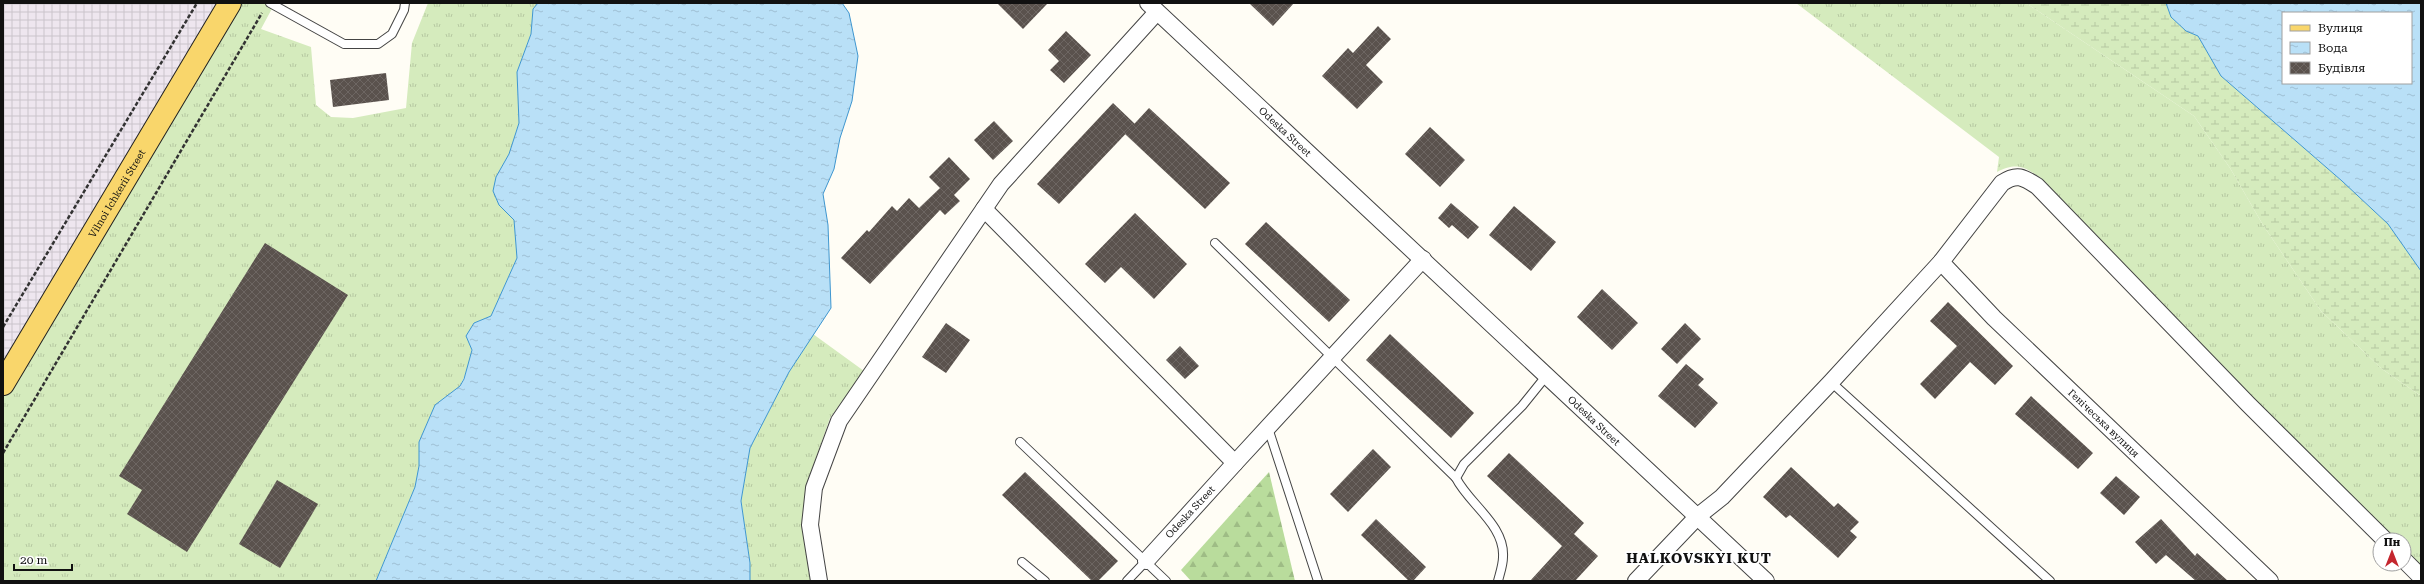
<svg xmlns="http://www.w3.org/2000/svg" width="2424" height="584" viewBox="0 0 2424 584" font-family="'Roboto Serif',serif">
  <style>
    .industrial { fill: url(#industrial-grid) }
    .grass { fill: url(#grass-tufts) }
    .forest { fill: url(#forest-firs) }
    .wetland { fill: url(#wetland-marsh) }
    .water { fill: url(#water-ripples); stroke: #3f96cf; fill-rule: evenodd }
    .building { fill: url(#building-cross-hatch) }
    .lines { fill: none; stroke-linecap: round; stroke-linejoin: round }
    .lane-casing { stroke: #444; stroke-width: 10 }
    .street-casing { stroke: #444; stroke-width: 18 }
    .primary-casing { stroke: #222; stroke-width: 24 }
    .path { stroke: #333; stroke-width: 2.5; stroke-dasharray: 4 2; stroke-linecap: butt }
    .lane { stroke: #fff; stroke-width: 8 }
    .street { stroke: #fff; stroke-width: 16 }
    .primary { stroke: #f9d66b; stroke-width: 22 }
    .labels { text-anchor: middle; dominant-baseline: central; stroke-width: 4; stroke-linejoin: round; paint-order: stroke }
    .street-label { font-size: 10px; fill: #111; stroke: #fff }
    .district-label { font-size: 14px; font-weight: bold; letter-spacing: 1px; fill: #111; stroke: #fff }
  </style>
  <defs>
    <pattern id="industrial-grid" width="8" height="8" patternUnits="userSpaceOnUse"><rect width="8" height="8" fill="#eee6ef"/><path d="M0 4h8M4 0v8" fill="none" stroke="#cbc4cc"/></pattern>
    <pattern id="grass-tufts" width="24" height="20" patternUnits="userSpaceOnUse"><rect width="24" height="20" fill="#d5ebbd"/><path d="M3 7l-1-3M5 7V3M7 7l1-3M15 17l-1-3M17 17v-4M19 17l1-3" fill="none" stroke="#b6c8a1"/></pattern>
    <pattern id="forest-firs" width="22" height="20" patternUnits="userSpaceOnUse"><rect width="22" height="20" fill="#b9dc9c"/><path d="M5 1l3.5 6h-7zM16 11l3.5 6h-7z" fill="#9ebc85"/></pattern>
    <pattern id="wetland-marsh" width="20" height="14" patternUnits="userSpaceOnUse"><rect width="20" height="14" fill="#d5ebbd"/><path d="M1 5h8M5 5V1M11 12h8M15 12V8" fill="none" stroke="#b6c8a1"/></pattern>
    <pattern id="water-ripples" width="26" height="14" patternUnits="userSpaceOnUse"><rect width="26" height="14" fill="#b9e0f7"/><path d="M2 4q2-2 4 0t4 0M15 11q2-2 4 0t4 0" fill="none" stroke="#9ebfd3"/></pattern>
    <pattern id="building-cross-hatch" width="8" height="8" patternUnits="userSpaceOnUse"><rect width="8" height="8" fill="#5a524d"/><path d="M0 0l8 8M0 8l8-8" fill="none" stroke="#6d6662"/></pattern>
  </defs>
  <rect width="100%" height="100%" fill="#fffdf5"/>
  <path class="industrial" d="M3,3H230L3,384Z"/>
  <g class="grass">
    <path d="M230,3H275L261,29L311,47L316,105L331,117L353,118L406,108L412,43L428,3H538L533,9L531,34L517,72L519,123L509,154L496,177L499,205L514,220L517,258L491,316L474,323L470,364L460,386L435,405L419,442V466L415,487L376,581H3V384Z"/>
    <path d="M1796,3H2026L2194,116L2230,168L2263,225L2321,311L2382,369L2421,396V566L2404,549V540H2395L2254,398L2041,178C2024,167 2017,162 1997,172L1999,157Z"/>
    <path d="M813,334L864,371L830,418L806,486L812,581H750V563L741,501L750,448L789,372Z"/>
  </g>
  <path class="forest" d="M1269,472L1295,581H1191L1181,570Z"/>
  <path class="wetland" d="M2026,3H2166L2171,17L2186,31L2198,36L2221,76L2342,181L2388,224L2421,271V396L2382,369L2321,311L2263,225L2230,168L2194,116Z"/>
  <g class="water">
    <path d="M538,3H842L849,13L858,56L852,101L840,138L834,169L823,194L828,225L831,308L789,372L750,448L741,501L750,563V581H376L415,487L419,466V442L435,405L460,386L464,379L472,350L466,336L474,323L491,316L517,258L514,220L499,205L493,191L496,177L509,154L519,123L517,72L531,34L533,9Z"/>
    <path d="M2166,3H2421V271L2388,224L2342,181L2221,76L2198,36L2186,31L2171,17ZM2283,13H2411V83H2283Z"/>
  </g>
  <g class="building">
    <path d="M997,3H1048L1023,29Z"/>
    <path d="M1249,3H1294L1273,26Z"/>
    <path d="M1378,26L1391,39L1366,65L1383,82L1357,109L1322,76L1348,48L1353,53Z"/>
    <path d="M1066,31L1091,55L1064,83L1050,70L1059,61L1048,50Z"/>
    <path d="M386,73L389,100L333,107L330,80Z"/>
    <path d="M1113,103L1135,124L1059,204L1037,184Z"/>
    <path d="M1149,108L1230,183L1205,209L1125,134Z"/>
    <path d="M994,121L1013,141L993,160L974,140Z"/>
    <path d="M1430,127L1465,160L1440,187L1405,154Z"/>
    <path d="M949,157L970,179L954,195L960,201L945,215L940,210L870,284L841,258L867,230L869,232L892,206L897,211L909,198L919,208L940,188L929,177Z"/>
    <path d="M1451,203L1479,227L1468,239L1452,225L1449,228L1438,218Z"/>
    <path d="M1514,206L1556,242L1531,271L1489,235Z"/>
    <path d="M1135,213L1187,264L1154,299L1121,267L1105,283L1085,264Z"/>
    <path d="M1266,222L1350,300L1329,322L1245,244Z"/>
    <path d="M265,243L348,295L187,552L127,514L142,490L119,476Z"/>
    <path d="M1602,289L1638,323L1612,350L1577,317Z"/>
    <path d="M1948,302L2013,366L1995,385L1970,362L1935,399L1920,384L1957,346L1930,321Z"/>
    <path d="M946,323L970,340L946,373L922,357Z"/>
    <path d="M1685,323L1701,339L1677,364L1661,349Z"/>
    <path d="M1390,334L1474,413L1451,438L1366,360Z"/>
    <path d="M1180,346L1199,366L1185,379L1166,360Z"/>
    <path d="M1686,364L1704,379L1698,385L1718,403L1695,428L1658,396Z"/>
    <path d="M2031,396L2093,453L2078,469L2015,414Z"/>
    <path d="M1373,449L1391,467L1348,512L1330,494Z"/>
    <path d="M1509,453L1584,523L1574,534L1598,556L1575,581H1530L1562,546L1487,476Z"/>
    <path d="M1791,467L1834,507L1838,503L1859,522L1850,531L1857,537L1838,558L1790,515L1786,518L1763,497Z"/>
    <path d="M1025,472L1118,561L1098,581H1092L1002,495Z"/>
    <path d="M2116,476L2140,497L2124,515L2100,493Z"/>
    <path d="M277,480L318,504L280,568L239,544Z"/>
    <path d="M1376,519L1426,567L1413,581H1409L1361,535Z"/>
    <path d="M2161,519L2195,556L2197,553L2228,581H2196L2166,555L2156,564L2135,542Z"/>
  </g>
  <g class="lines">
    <g class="lane-casing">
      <g id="lane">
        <path d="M270,3L344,44H378L392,34L404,10L405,3"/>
        <path d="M1215,243L1456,478"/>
        <path d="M1831,382L2050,581"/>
        <path d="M1268,428L1318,581"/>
        <path d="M1020,442L1166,581"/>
        <path d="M1022,562L1045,581"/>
        <path d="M1127,581L1146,561"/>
        <path d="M1498,581C1500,573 1503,565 1503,557C1505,525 1469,504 1456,478L1464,464L1522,406L1547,375"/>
      </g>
    </g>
    <g class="street-casing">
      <g id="street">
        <path id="s1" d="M1148,3L1766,581"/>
        <path d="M984,209L1235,463L1146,561"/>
        <path id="s2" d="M1941,262L1994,318L2270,581"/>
        <path d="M1235,463L1423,259"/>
        <path d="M2404,560L2421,577"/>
        <path d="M819,581L810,525L814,488L839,421L1001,184L1157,12"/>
        <path d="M1636,581L1698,516L1722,497L1831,382L1941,262L2002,183C2017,173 2023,177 2037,186L2248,404L2385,540"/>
      </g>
    </g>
    <g class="primary-casing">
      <g id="primary">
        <path id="s3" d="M3,384L230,3"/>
      </g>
    </g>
    <g class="path">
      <path d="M3,327L197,3"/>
      <path d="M3,453L262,13"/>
    </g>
    <use href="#lane" class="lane"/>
    <use href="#street" class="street"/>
    <use href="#primary" class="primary"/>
  </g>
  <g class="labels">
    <g class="street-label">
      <text stroke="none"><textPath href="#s1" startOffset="188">Odeska Street</textPath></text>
      <text stroke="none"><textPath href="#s3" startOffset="222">Vilnoi Ichkerii Street</textPath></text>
      <text stroke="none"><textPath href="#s1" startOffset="611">Odeska Street</textPath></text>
      <text stroke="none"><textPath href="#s2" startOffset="229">Генічеська вулиця</textPath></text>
      <text transform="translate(1190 512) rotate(-47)">Odeska Street</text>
    </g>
    <g class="district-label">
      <text x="1699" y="558">HALKOVSKYI KUT</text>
    </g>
  </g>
  <rect width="2424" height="584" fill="none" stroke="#111111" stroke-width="8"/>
  <rect x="2282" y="12" width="130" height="72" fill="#ffffff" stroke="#a0a0a0"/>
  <rect x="2290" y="25" width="20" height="6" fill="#f9d66b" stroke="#a0a0a0"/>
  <text x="2318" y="32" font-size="12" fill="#111111">Вулиця</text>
  <rect x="2290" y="42" width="20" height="12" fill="url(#water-ripples)" stroke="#a0a0a0"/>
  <text x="2318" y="52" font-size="12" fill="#111111">Вода</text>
  <rect x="2290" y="62" width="20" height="12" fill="url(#building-cross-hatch)" stroke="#a0a0a0"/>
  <text x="2318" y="72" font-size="12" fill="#111111">Будівля</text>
  <g transform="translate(2392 552)"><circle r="19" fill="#ffffff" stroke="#a0a0a0"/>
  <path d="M0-3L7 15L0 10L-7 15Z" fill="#c4262e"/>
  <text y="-6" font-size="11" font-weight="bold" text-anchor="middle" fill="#111111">Пн</text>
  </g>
  <path d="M14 564v6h58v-6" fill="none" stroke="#111111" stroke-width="2"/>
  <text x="20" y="564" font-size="12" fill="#111111" stroke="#ffffff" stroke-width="3" paint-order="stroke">20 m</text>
</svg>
